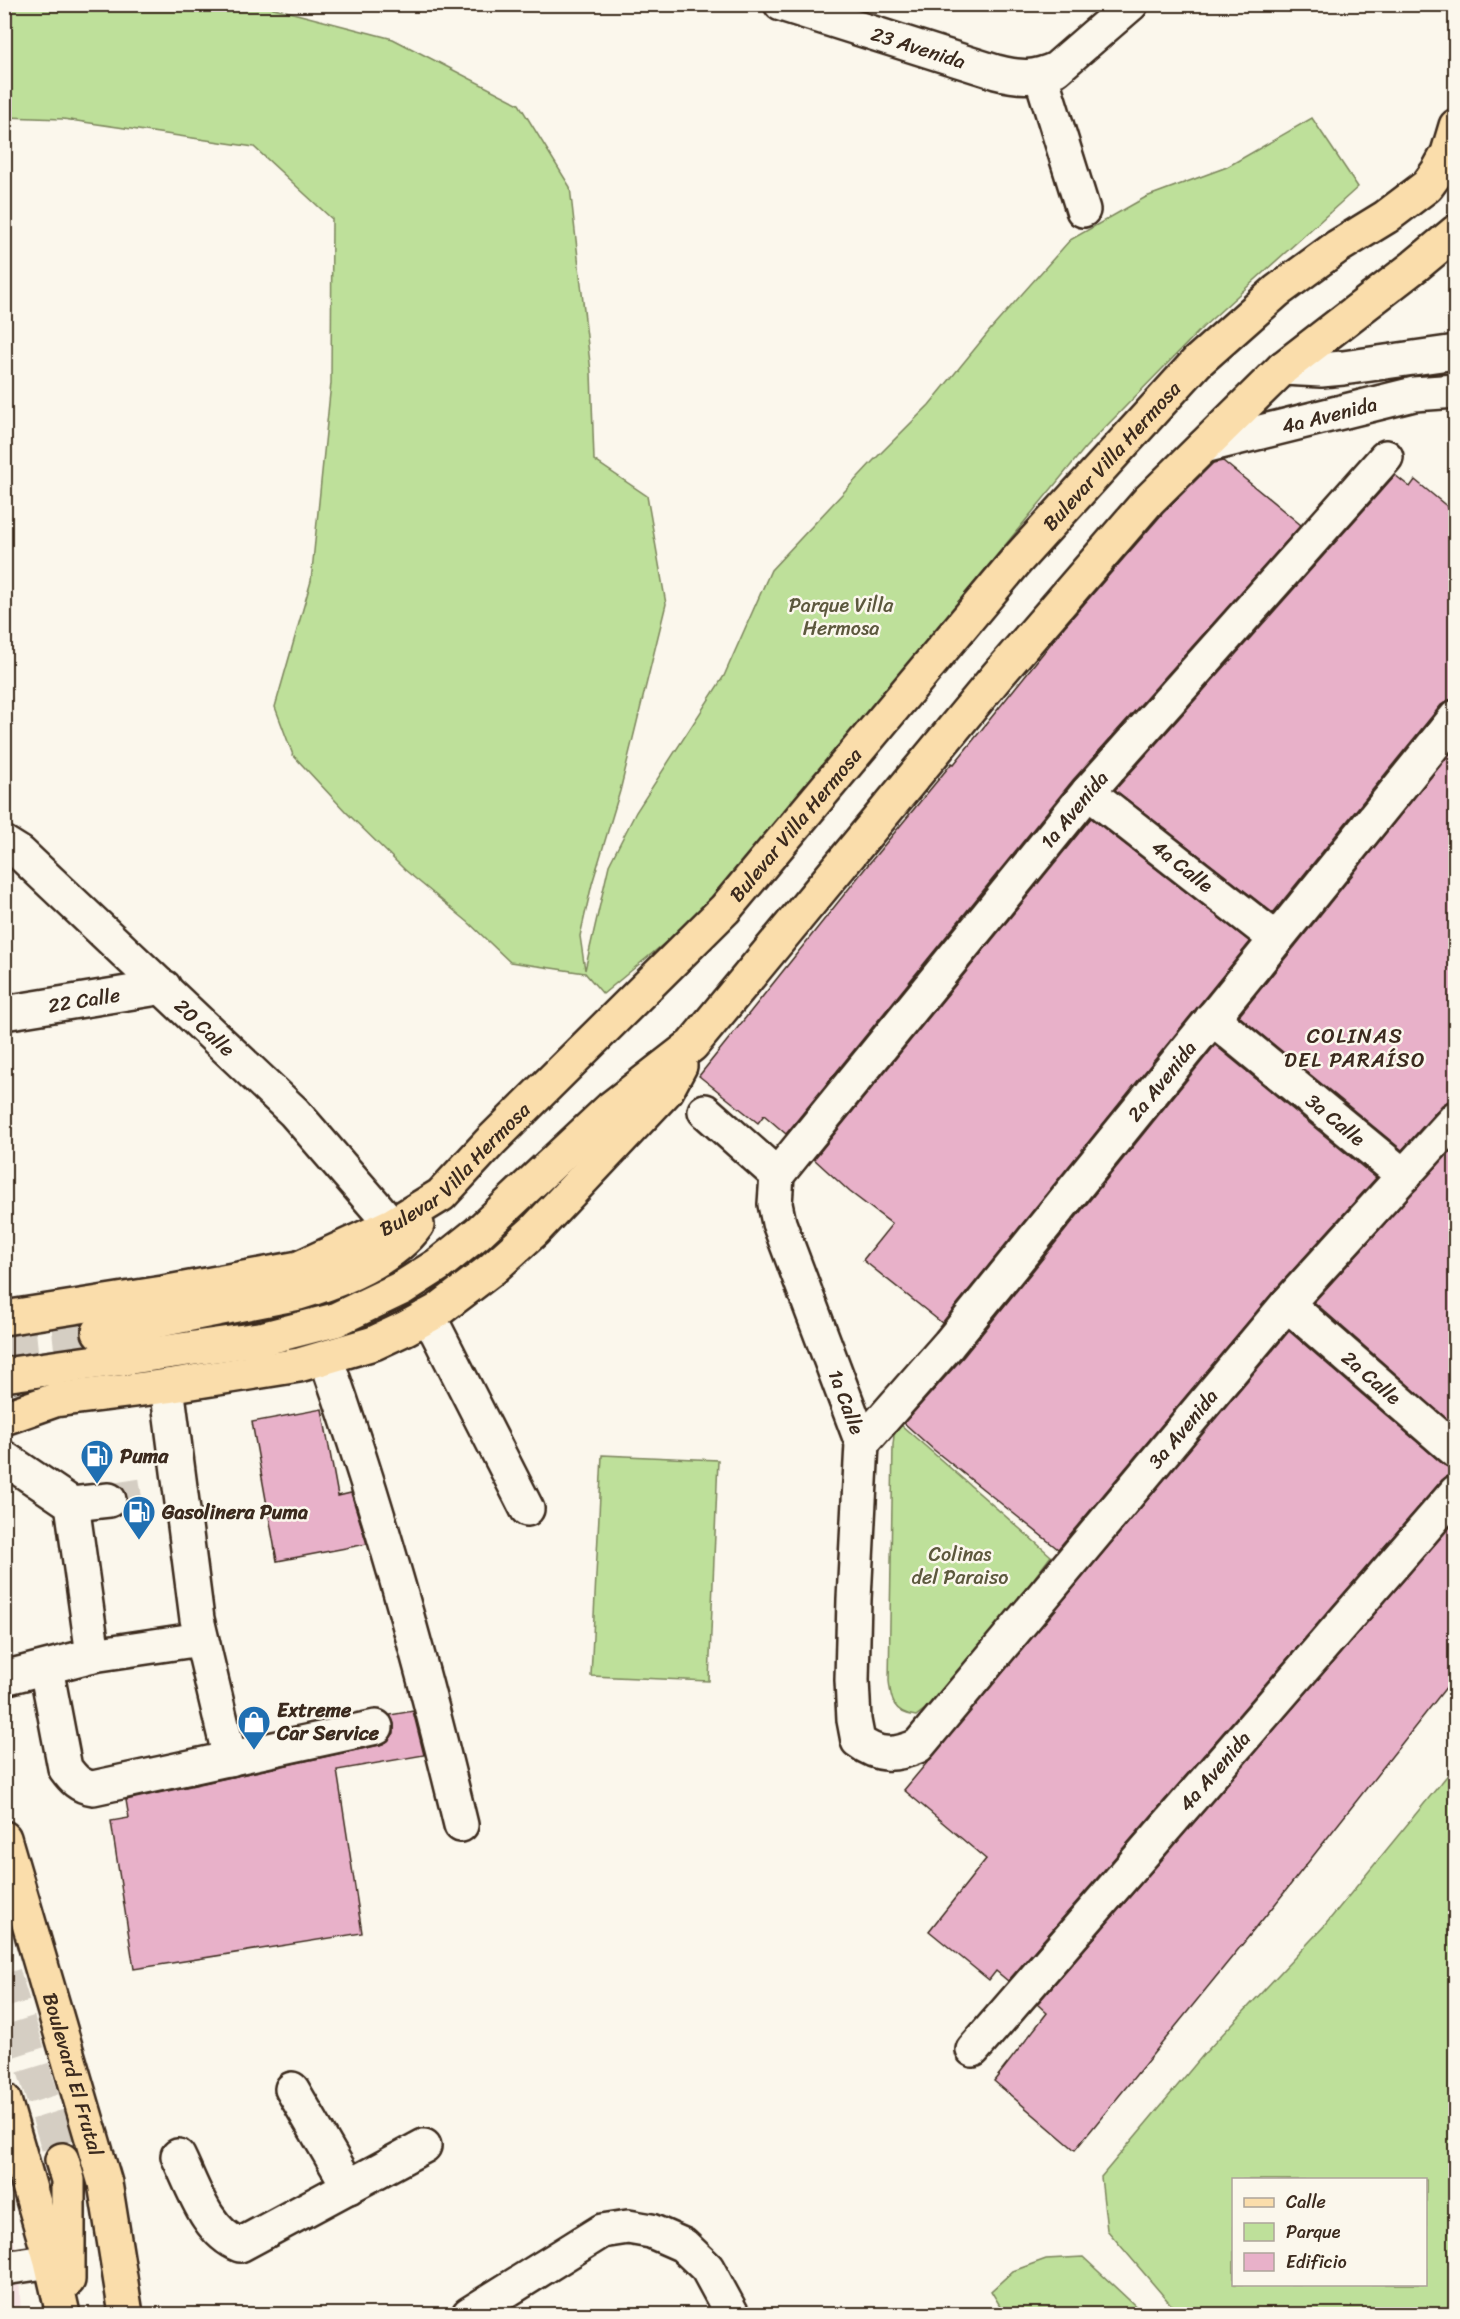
<svg xmlns="http://www.w3.org/2000/svg" width="1460" height="2319" viewBox="0 0 1460 2319" font-family="Sriracha,sans-serif">
  <style>
    .built { fill: #f5e2e2 }
    .green { fill: #bee09a; stroke: #7c855c; stroke-width: 1.5; fill-rule: evenodd }
    .building { fill: #e8b1c9; stroke: #3b2a1e; stroke-width: 1.5 }
    .lines { fill: none; stroke-linecap: round; stroke-linejoin: round }
    .minor-tunnel { stroke: #d5cec3; stroke-width: 33; stroke-dasharray: 33 16; stroke-linecap: butt }
    .major-tunnel { stroke: #d5cec3; stroke-width: 33; stroke-dasharray: 33 16; stroke-linecap: butt }
    .minor-casing { stroke: #3b2a1e; stroke-width: 38 }
    .major-casing { stroke: #3b2a1e; stroke-width: 38 }
    .minor { stroke: #fbf7ec; stroke-width: 33 }
    .major { stroke: #faddab; stroke-width: 33 }
    .labels { text-anchor: middle; dominant-baseline: central; stroke-width: 5; stroke-linejoin: round; paint-order: stroke }
    .street-label { font-size: 20px; fill: #3b2a1e; stroke: #fbf7ec }
    .park-label { font-size: 20px; fill: #5c583d; stroke: #fbf7ec }
    .poi-label { font-size: 20px; font-weight: bold; fill: #3b2a1e; stroke: #fbf7ec; text-anchor: start }
    .neighbourhood-label { font-size: 21px; letter-spacing: 1.5px; fill: #3b2a1e; stroke: #fbf7ec }
  </style>
  <rect width="100%" height="100%" fill="#fbf7ec"/>
  <filter id="ink" filterUnits="userSpaceOnUse"><feTurbulence type="fractalNoise" baseFrequency=".0167" numOctaves="2"/><feDisplacementMap in="SourceGraphic" scale="12" xChannelSelector="R" yChannelSelector="G"/><feConvolveMatrix kernelMatrix="1 2 1 2 8 2 1 2 1" color-interpolation-filters="sRGB"/></filter>
  <g filter="url(#ink)">
    <path class="built" d="M4,2201L18,2258L21,2314H5Z"/>
    <g class="green">
      <path d="M5,4L262,5L393,39L519,104L570,187L591,372L594,460L647,496L666,604L620,791L592,884L580,936L585,970L609,865L636,812L724,676L771,570L873,461L929,405L991,329L1070,240L1146,197L1227,167L1312,118L1358,187L1203,327L1085,448L707,908L603,994L585,973L510,962L468,922L405,870L346,812L293,755L275,707L311,581L331,383L332,219L254,147L63,119L5,117Z"/>
      <path d="M901,1425L1051,1556L999,1624L925,1709L916,1716C893,1713 891,1700 889,1681L893,1445L894,1435Z"/>
      <path d="M602,1455L718,1460L709,1681L591,1676Z"/>
      <path d="M1455,1766V2314H1179L1107,2230L1101,2177L1204,2054L1325,1925ZM1234,2180H1426V2284H1234Z"/>
      <path d="M1083,2257L1144,2314H1005L991,2291L1013,2271L1046,2259Z"/>
    </g>
    <g class="building">
      <path d="M1223,461L1301,525L1073,780L786,1134L764,1115L758,1123L699,1076L867,866L952,763L954,764L1064,627L1163,513L1213,463Z"/>
      <path d="M1395,475L1410,487L1415,480L1455,513V699L1449,700L1441,705L1273,913L1115,790Z"/>
      <path d="M1455,747V1100H1450L1442,1105L1402,1150L1239,1016Z"/>
      <path d="M1091,818L1250,942L942,1323L863,1260L892,1224L850,1192L814,1159Z"/>
      <path d="M1215,1045L1376,1178L1273,1292L1058,1549L934,1450L904,1423L964,1356Z"/>
      <path d="M1455,1146V1426L1314,1302Z"/>
      <path d="M1289,1331L1444,1465L1455,1469V1474L1449,1475L1442,1480L1008,1981L996,1971L989,1980L929,1931L986,1859L904,1790Z"/>
      <path d="M322,1409L338,1496L351,1493L367,1544L277,1561L252,1422Z"/>
      <path d="M1455,1521V1676L1276,1903L1075,2150L994,2081L1047,2013L1037,2004Z"/>
      <path d="M413,1711L424,1755L337,1770L362,1933L134,1969L111,1821L129,1818L126,1800L380,1745L388,1741L394,1733V1724L390,1715Z"/>
    </g>
    <g class="lines">
      <path class="minor-tunnel" d="M109,1500L156,1493"/>
      <g class="major-tunnel">
        <path d="M4,1342L99,1332"/>
        <path d="M4,1974L62,2160"/>
      </g>
      <g class="minor-casing">
        <g id="minor">
          <path id="s1" d="M781,4L996,72C1019,78 1035,79 1056,69L1131,4"/>
          <path d="M1041,76L1083,210"/>
          <path d="M1283,368L1321,370L1343,368L1456,352"/>
          <path id="s2" d="M1204,446L1414,394L1456,391"/>
          <path id="s3" d="M1088,792L1276,939"/>
          <path id="s4" d="M4,843L20,853L294,1112L392,1225"/>
          <path id="s5" d="M4,1013L164,987"/>
          <path id="s6" d="M1212,1018L1404,1176"/>
          <path id="s7" d="M705,1111L777,1175L775,1204L779,1223L862,1443L854,1599L852,1680L854,1720L858,1741C879,1757 894,1756 918,1746L1287,1304L1456,1118"/>
          <path id="s8" d="M777,1175L1088,792L1386,457"/>
          <path id="s9" d="M1287,1304L1456,1451"/>
          <path d="M426,1317L437,1332L527,1509"/>
          <path d="M326,1358C380,1510 423,1667 461,1825"/>
          <path d="M167,1386L197,1619L230,1759"/>
          <path id="s10" d="M862,1443L949,1344L1456,717"/>
          <path d="M4,1458L72,1504L93,1655"/>
          <path d="M72,1504L109,1500"/>
          <path d="M46,1668L65,1768C73,1779 79,1786 93,1788L376,1727"/>
          <path d="M4,1678L93,1655L201,1639"/>
          <path id="s11" d="M973,2050L1456,1492"/>
          <path d="M292,2089L349,2187"/>
          <path d="M178,2156C193,2186 206,2232 240,2245L424,2146"/>
          <path d="M4,2268L51,2261"/>
          <path d="M469,2314L602,2231L628,2227L651,2231L683,2245L707,2268L732,2314"/>
        </g>
      </g>
      <g class="major-casing">
        <g id="major">
          <path id="s12" d="M4,1318L163,1293L299,1268L392,1225L441,1195L491,1141L725,909L1016,561L1197,362L1277,291L1337,247L1386,217L1427,186L1438,171L1448,153L1456,126"/>
          <path d="M99,1332L299,1293C339,1281 392,1260 417,1225"/>
          <path d="M4,1375L265,1338L335,1320L402,1288L438,1265L478,1233L611,1108L692,1045L997,676L1149,500L1283,368L1415,266L1456,232"/>
          <path d="M4,1418L55,1400L167,1386L299,1365L374,1343L406,1328L437,1311L492,1269L534,1231L667,1090L680,1066"/>
          <path id="s13" d="M4,1838L105,2183L126,2314"/>
          <path d="M4,2100L51,2261L63,2314"/>
          <path d="M62,2160L68,2180V2280"/>
        </g>
      </g>
      <use href="#minor" class="minor"/>
      <use href="#major" class="major"/>
    </g>
  </g>
  <defs>
    <g id="fuel-pin" transform="scale(1.725)"><path d="M0 17L-7.5 6A9.5 9.5 0 1 1 7.5 6Z" fill="#1f6fb2" stroke="#fbf7ec"/><path d="M-5.5-6h7V0h2V4h1.3V-2.5L3-4.5l.8-.8L6-3V5H2.5V1h-1V6h-7ZM-4.2-4.7v3.2H.2V-4.7Z" fill="#fff"/></g>
    <g id="shop-pin" transform="scale(1.725)"><path d="M0 17L-7.5 6A9.5 9.5 0 1 1 7.5 6Z" fill="#1f6fb2" stroke="#fbf7ec"/><path d="M-5-2.5h2.3a2.7 3.5 0 0 1 5.4 0H5L5.5 6h-11ZM-1.5-2.5h3a1.5 2.3 0 0 0-3 0Z" fill="#fff"/></g>
  </defs>
  <g fill-rule="evenodd">
    <use href="#fuel-pin" x="97" y="1456"/>
    <use href="#fuel-pin" x="139" y="1512"/>
    <use href="#shop-pin" x="254" y="1722"/>
  </g>
  <g class="labels">
    <g class="street-label">
      <text stroke="none"><textPath href="#s1" startOffset="144">23 Avenida</textPath></text>
      <text stroke="none"><textPath href="#s2" startOffset="129">4a Avenida</textPath></text>
      <text stroke="none"><textPath href="#s12" startOffset="1458">Bulevar Villa Hermosa</textPath></text>
      <text stroke="none"><textPath href="#s8" startOffset="471">1a Avenida</textPath></text>
      <text stroke="none"><textPath href="#s12" startOffset="972">Bulevar Villa Hermosa</textPath></text>
      <text stroke="none"><textPath href="#s3" startOffset="120">4a Calle</textPath></text>
      <text stroke="none"><textPath href="#s5" startOffset="81">22 Calle</textPath></text>
      <text stroke="none"><textPath href="#s4" startOffset="273">20 Calle</textPath></text>
      <text stroke="none"><textPath href="#s10" startOffset="470">2a Avenida</textPath></text>
      <text stroke="none"><textPath href="#s6" startOffset="160">3a Calle</textPath></text>
      <text stroke="none"><textPath href="#s12" startOffset="486">Bulevar Villa Hermosa</textPath></text>
      <text stroke="none"><textPath href="#s9" startOffset="112">2a Calle</textPath></text>
      <text stroke="none"><textPath href="#s7" startOffset="336">1a Calle</textPath></text>
      <text stroke="none"><textPath href="#s7" startOffset="1156">3a Avenida</textPath></text>
      <text stroke="none"><textPath href="#s11" startOffset="369">4a Avenida</textPath></text>
      <text stroke="none"><textPath href="#s13" startOffset="246">Boulevard El Frutal</textPath></text>
    </g>
    <g class="park-label">
      <text x="841" y="605">Parque Villa<tspan x="841" dy="23">Hermosa</tspan></text>
      <text x="960" y="1554">Colinas<tspan x="960" dy="23">del Paraiso</tspan></text>
    </g>
    <g class="poi-label">
      <text x="120" y="1456">Puma</text>
      <text x="162" y="1512">Gasolinera Puma</text>
      <text x="277" y="1710">Extreme<tspan x="277" dy="23">Car Service</tspan></text>
    </g>
    <g class="neighbourhood-label">
      <text x="1355" y="1036">COLINAS<tspan x="1355" dy="24">DEL PARAÍSO</tspan></text>
    </g>
  </g>
  <rect width="1460" height="2319" fill="none" stroke="#fbf7ec" stroke-width="24"/>
  <rect x="12" y="12" width="1436" height="2295" fill="none" stroke="#3b2a1e" stroke-width="2" filter="url(#ink)"/>
  <rect x="1232" y="2178" width="195" height="108" fill="#fbf7ec" stroke="#aea59a" stroke-width="1.5"/>
  <rect x="1244" y="2198" width="30" height="9" fill="#faddab" stroke="#aea59a" stroke-width="1.5"/>
  <text x="1286" y="2208" font-size="18" fill="#3b2a1e">Calle</text>
  <rect x="1244" y="2223" width="30" height="18" fill="#bee09a" stroke="#aea59a" stroke-width="1.5"/>
  <text x="1286" y="2238" font-size="18" fill="#3b2a1e">Parque</text>
  <rect x="1244" y="2253" width="30" height="18" fill="#e8b1c9" stroke="#aea59a" stroke-width="1.5"/>
  <text x="1286" y="2268" font-size="18" fill="#3b2a1e">Edificio</text>
</svg>
